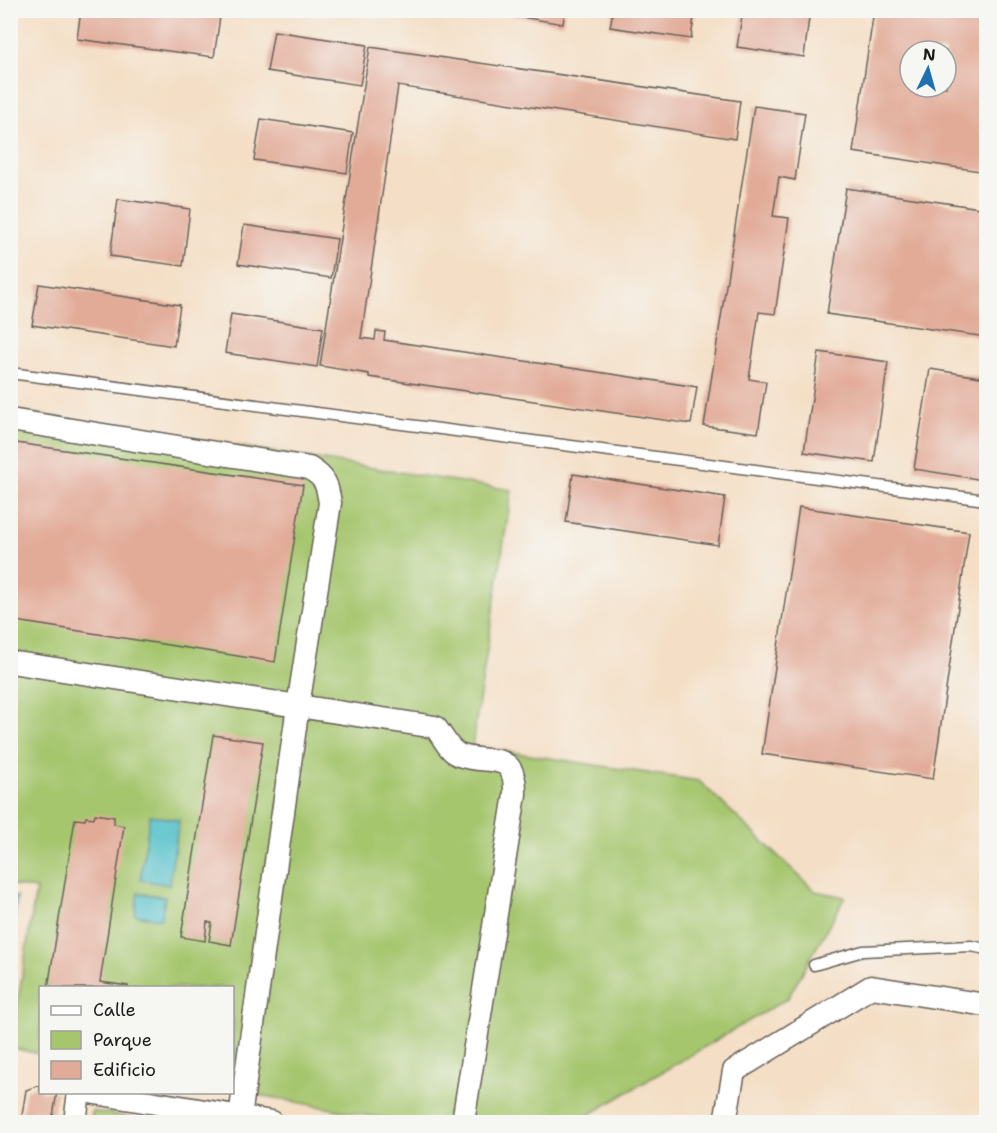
<svg xmlns="http://www.w3.org/2000/svg" width="997" height="1133" viewBox="0 0 997 1133" font-family="'Shantell Sans',sans-serif">
  <style>
    .green { fill: #a6c66e; stroke: #617145; stroke-width: 1.5 }
    .water { fill: #54c1ca; stroke: #386e73; stroke-width: 1.5 }
    .building { fill: #e2ab98; fill-rule: evenodd }
    .lines { fill: none; stroke-linecap: round; stroke-linejoin: round }
    .lane-casing { stroke: #686058; stroke-width: 13 }
    .street-casing { stroke: #686058; stroke-width: 25 }
    .lane { stroke: #fff; stroke-width: 10 }
    .street { stroke: #fff; stroke-width: 22 }
  </style>
  <rect width="100%" height="100%" fill="#f6f6f2"/>
  <filter id="ink" filterUnits="userSpaceOnUse"><feTurbulence type="fractalNoise" baseFrequency=".0167" numOctaves="2"/><feDisplacementMap in="SourceGraphic" scale="12" xChannelSelector="R" yChannelSelector="G"/><feConvolveMatrix kernelMatrix="1 2 1 2 8 2 1 2 1" color-interpolation-filters="sRGB"/></filter>
  <filter id="wash" filterUnits="userSpaceOnUse"><feTurbulence type="fractalNoise" baseFrequency=".008" numOctaves="4" result="noise"/><feDisplacementMap in="SourceGraphic" scale="24" xChannelSelector="R" yChannelSelector="G"/><feGaussianBlur stdDeviation="1.35" result="paint"/><feColorMatrix in="noise" values="0 0 0 0 0 0 0 0 0 0 0 0 0 0 0 0 0 1.4 0 .05"/><feComposite in="paint" operator="in"/></filter>
  <g filter="url(#wash)">
    <rect width="100%" height="100%" fill="#f4dfc6"/>
    <g class="green">
      <path d="M10,410L512,490L472,746L699,781L815,891L845,897L788,998L582,1119L559,1122H401L233,1090L232,988H40V1054L11,1048V1037H12L36,889L11,885Z"/>
      <path d="M92,1111L159,1122H91Z"/>
    </g>
    <g class="water">
      <path d="M150,815L179,820L169,885L140,880Z"/>
      <path d="M138,893L165,897L161,919L135,915Z"/>
      <path d="M11,897H17L11,944H10Z"/>
    </g>
    <g id="blocks">
      <g class="building">
        <path d="M81,10H172L220,17L214,57L77,39Z"/>
        <path d="M490,10H565L563,24L490,12Z"/>
        <path d="M613,10H695L691,39L610,27Z"/>
        <path d="M743,10H810L804,57L737,47Z"/>
        <path d="M874,10H986V172L853,152ZM910,51H946V87H910Z"/>
        <path d="M274,31L367,45L360,85L267,71Z"/>
        <path d="M370,47L740,101L735,139L398,86L361,338L375,340L376,331L385,332L384,340L697,387L691,424L369,377V374L320,366Z"/>
        <path d="M754,106L805,113L795,180L779,177L773,216L789,218L775,314L759,312L749,379L766,382L758,433L704,426Z"/>
        <path d="M261,119L353,133L347,173L254,160Z"/>
        <path d="M846,188L986,209V337L827,314Z"/>
        <path d="M118,199L190,209L183,266L110,256Z"/>
        <path d="M244,225L337,239L331,278L238,264Z"/>
        <path d="M39,284L180,305L174,346L32,325Z"/>
        <path d="M231,314L323,328L317,367L225,353Z"/>
        <path d="M819,352L888,362L874,462L804,452Z"/>
        <path d="M930,369L986,378V456L983,480L914,469Z"/>
        <path d="M10,442L303,485L275,662L10,620Z"/>
        <path d="M573,474L725,497L718,545L566,522Z"/>
        <path d="M799,507L969,532L933,779L762,754Z"/>
        <path d="M213,735L263,742L231,945L209,941L212,923L207,922L205,941L181,937Z"/>
        <path d="M95,814L114,817V824L124,826L100,982L128,986V988H48L75,819L85,820L86,817L94,818Z"/>
        <path d="M40,1085V1092H57L52,1122H21L26,1090Z"/>
      </g>
    </g>
  </g>
  <g filter="url(#ink)">
    <use href="#blocks" fill-opacity="0" stroke="#686058" stroke-width="1.5"/>
    <g class="lines">
      <g class="lane-casing">
        <g id="lane">
          <path d="M10,373L986,500"/>
          <path d="M814,965L863,951L971,946L986,949"/>
        </g>
      </g>
      <g class="street-casing">
        <g id="street">
          <path d="M10,420L309,468C326,478 327,484 330,503L298,706L240,1117"/>
          <path d="M10,662L435,727C443,736 448,750 459,755C489,766 516,748 515,794L463,1122"/>
          <path d="M89,1092L272,1122"/>
          <path d="M75,1122L79,1092"/>
          <path d="M725,1122L734,1071L871,987L986,1005"/>
        </g>
      </g>
      <use href="#lane" class="lane"/>
      <use href="#street" class="street"/>
    </g>
  </g>
  <rect width="997" height="1133" fill="none" stroke="#f6f6f2" stroke-width="36"/>
  <rect x="39" y="986" width="195" height="108" fill="#f6f6f2" stroke="#9f9f9c" stroke-width="1.5"/>
  <rect x="51" y="1006" width="30" height="9" fill="#ffffff" stroke="#9f9f9c" stroke-width="1.5"/>
  <text x="93" y="1016" font-size="18" fill="#1c1c1c">Calle</text>
  <rect x="51" y="1031" width="30" height="18" fill="#a6c66e" stroke="#9f9f9c" stroke-width="1.5"/>
  <text x="93" y="1046" font-size="18" fill="#1c1c1c">Parque</text>
  <rect x="51" y="1061" width="30" height="18" fill="#e2ab98" stroke="#9f9f9c" stroke-width="1.5"/>
  <text x="93" y="1076" font-size="18" fill="#1c1c1c">Edificio</text>
  <g transform="translate(928 69) rotate(5)"><circle r="28" fill="#f6f6f2" stroke="#9f9f9c" stroke-width="1.5"/>
  <path d="M0-4.5L10 22L0 15L-10 22Z" fill="#1f6fb2"/>
  <text y="-9" font-size="16" font-weight="bold" text-anchor="middle" fill="#1c1c1c">N</text>
  </g>
</svg>
